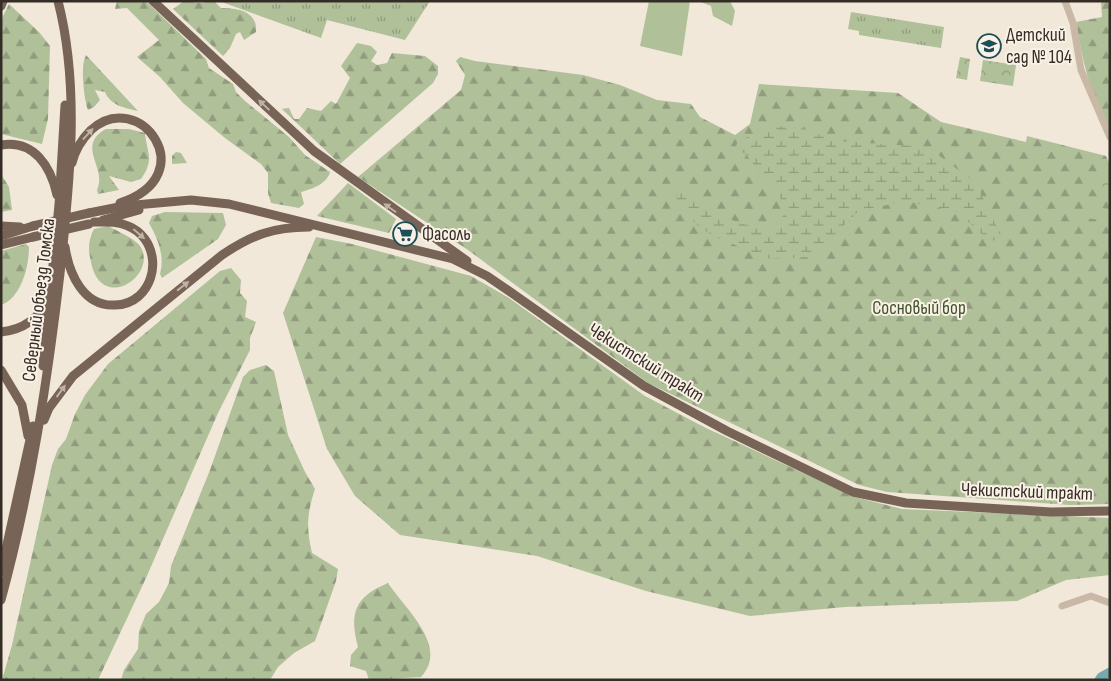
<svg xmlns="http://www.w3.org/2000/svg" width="1111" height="681" viewBox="0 0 1111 681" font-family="'Sofia Sans Condensed',sans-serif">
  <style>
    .grass { fill: url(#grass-tufts) }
    .forest { fill: url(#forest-firs) }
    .wetland { fill: url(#wetland-marsh) }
    .park { fill: url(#park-crowns) }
    .garden { fill: #b0c099 }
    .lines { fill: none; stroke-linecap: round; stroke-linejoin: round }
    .river { stroke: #77a8af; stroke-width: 9 }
    .minor { stroke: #c9b8a5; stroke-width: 7 }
    .major { stroke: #776457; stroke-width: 9 }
    .major-bridge { stroke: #776457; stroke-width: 9 }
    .oneway { fill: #beb2a5 }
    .labels { text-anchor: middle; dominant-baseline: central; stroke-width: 4; stroke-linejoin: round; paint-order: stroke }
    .poi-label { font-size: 19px; fill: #352c26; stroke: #f9f1e5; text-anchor: start }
    .street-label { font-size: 19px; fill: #352c26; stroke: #f9f1e5 }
    .park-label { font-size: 19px; fill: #41532a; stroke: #f9f1e5 }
  </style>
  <defs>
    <pattern id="grass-tufts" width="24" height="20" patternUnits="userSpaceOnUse" patternTransform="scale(1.25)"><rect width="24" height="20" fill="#b0c099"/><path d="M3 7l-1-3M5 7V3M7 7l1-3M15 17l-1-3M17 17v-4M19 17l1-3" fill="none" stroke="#909c7d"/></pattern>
    <pattern id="forest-firs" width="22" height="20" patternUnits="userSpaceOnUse" patternTransform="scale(1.25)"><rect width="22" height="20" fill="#b0c099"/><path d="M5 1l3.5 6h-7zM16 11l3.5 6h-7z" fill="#909c7d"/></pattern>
    <pattern id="wetland-marsh" width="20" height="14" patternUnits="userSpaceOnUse" patternTransform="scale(1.25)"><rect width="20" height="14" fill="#b0c099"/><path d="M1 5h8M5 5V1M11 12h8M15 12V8" fill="none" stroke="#909c7d"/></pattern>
    <pattern id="park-crowns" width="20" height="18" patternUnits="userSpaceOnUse" patternTransform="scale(1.25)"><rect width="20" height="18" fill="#b0c099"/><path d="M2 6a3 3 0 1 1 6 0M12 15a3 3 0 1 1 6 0" fill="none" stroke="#909c7d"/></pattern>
  </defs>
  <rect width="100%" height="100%" fill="#f1e8d9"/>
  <g class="grass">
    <path d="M219,1H430L405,40L327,20L321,38Z"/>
    <path d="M851,12L944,27L941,48L859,35V31L848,29Z"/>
  </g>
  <g class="forest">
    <path d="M117,1H146L206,59L209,68L233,84L236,92L245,101L289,137L305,155L330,172C327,184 312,189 301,192L304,204L299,208L271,203L268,193V173L261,164L225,138L183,103L160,77L137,57L159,40L127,8L115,9Z"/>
    <path d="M184,1L201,3L214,1L221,8C237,8 258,11 256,32L244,40L240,32L236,34L230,48L223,56L173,9Z"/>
    <path d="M1101,1H1110V127C1090,95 1082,59 1076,22L1102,17Z"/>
    <path d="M9,4L39,32L50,46L48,119L42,144L1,134V20Z"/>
    <path d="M357,43L371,46L377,52L371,61L377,65L387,63L392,53L425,56L438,66V74L433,83L340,164L282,109L289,108L294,119H299L307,108L321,111L331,101L336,104L350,78L341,66Z"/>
    <path d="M86,55L138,111C125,108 111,106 105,92L95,90L100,100L94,107L88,110C84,99 80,65 86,55Z"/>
    <path d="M460,57L475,61L583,75L620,85L657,100L691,104L700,117L735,135L750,124L759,84L898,93L941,122L1026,142L1027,136L1106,156L1110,165V504L1070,505L887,492L859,485L648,383L468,250L358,177L461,90L465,75L456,61Z"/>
    <path d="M106,129H129L145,133C147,154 155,159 141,179L131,182L109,176L119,190L98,194L97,190C108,168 75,146 106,129Z"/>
    <path d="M176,152L181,153L187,163L172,164V156Z"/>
    <path d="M1,174L9,187L12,210L1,212Z"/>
    <path d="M348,183L396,219L389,233L317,216Z"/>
    <path d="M165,212L223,213L226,225L218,239L162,278L160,274C165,256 158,239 149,223L152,216Z"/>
    <path d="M108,226C117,231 134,238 140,246C159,275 101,314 91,262C88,249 88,241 94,229Z"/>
    <path d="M316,237L352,244L471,276L509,298L645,396L706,428L855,497L902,509L1110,518V575L1066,580L1017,601L845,607L750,616L646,591L537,556L400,535L355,496L327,449L283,313Z"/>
    <path d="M26,244L29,247C29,267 21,298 1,305V251Z"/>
    <path d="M231,268L241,280L240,293L247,301L245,317L256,322L250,338V350L218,413L146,578L98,680H2L12,645L52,465L58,449L66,439L75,414L85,395L108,364L220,271Z"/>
    <path d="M266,365L274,371L288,435L305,472L315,489C307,513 306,528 312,553L338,569L336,581L315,641L294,653L278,667L270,680H121L124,670L138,649L139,631L146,614L159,602L169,583L171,566L210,470L243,377L250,370Z"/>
    <path d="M388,583C405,609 450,647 421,677L369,680L366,671L350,666L351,655L358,647C349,612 355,597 388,583Z"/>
  </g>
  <path class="wetland" d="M795,126L837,141L914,146L933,151L976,183L999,231L998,240L990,241L957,212L905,201L859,211L811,257L770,259L720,239L701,229L677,204L676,191L684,188C711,211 744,234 781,225L785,204L747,156L736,146L738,141L772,127Z"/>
  <g class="park">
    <path d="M960,57L970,59L967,80L956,78Z"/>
    <path d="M983,60L1016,65L1013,86L980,81Z"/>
    <path d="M1105,169L1110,185L1103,187L1097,172Z"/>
  </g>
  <g class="garden">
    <path d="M649,1H690L682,56L640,46Z"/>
    <path d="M698,1H730L735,11L732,26L713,16L711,6Z"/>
    <path d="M1088,206L1109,209L1107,221L1086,218Z"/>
  </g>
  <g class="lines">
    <path class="river" d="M1099,680L1101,677L1110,672"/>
    <g class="minor">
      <path d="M1065,1L1073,23L1081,70L1110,137"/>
      <path d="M1062,606L1091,596L1110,603"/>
    </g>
    <g class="major">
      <path d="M153,1L314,151L467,261"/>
      <path d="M1,6L3,1"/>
      <path d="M1,145C34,139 51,167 57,195"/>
      <path d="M72,163C75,150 82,139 91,130C139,86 205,175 120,203"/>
      <path d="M89,213L124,206L191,200L229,204L453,259L487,276L509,291L644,386L727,431L853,492L906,503L1051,512L1110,511"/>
      <path d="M103,220L139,210"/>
      <path d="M1,226L20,227"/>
      <path d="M1,236L33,226"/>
      <path d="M1,245L33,237"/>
      <path d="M65,247C69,273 83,307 115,305C124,305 132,302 139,296C161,276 156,237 128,226C117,221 106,222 94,222"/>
      <path d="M1,332C22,330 41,318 48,298"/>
      <path d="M43,366L59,205L65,105"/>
      <path d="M1,370L22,405L28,436"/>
      <path d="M44,420L49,408L73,376L222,255C252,235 273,227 309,227"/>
      <path d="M1,572L33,426"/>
      <path d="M1,600C31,490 48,378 61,265C70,179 80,86 58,1"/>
    </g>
    <g class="major-bridge">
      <path d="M33,226L89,213"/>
      <path d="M33,237L89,224"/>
    </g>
  </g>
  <defs><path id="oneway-solid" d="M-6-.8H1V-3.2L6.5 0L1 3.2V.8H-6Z" transform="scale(1.25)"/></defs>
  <g class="oneway">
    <use href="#oneway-solid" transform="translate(264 105) rotate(-137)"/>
    <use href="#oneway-solid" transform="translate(88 134) rotate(-47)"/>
    <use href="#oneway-solid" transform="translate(390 208) rotate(-145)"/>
    <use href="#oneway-solid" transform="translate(139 234) rotate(41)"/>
    <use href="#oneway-solid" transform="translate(183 286) rotate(-38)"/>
    <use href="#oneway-solid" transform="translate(61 391) rotate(-54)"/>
  </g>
  <defs>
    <g id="school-ring" transform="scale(1.25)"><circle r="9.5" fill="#f9f1e5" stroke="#1b4e57" stroke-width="1.5"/><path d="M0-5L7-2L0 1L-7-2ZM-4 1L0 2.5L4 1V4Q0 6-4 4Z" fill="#1b4e57"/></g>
    <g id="supermarket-ring" transform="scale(1.25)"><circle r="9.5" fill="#f9f1e5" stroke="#1b4e57" stroke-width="1.5"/><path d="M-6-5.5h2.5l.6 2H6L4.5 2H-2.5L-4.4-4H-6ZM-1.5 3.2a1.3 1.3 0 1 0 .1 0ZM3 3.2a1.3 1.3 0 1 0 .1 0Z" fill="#1b4e57"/></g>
  </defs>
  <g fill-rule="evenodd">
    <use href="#school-ring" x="989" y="46"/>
    <use href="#supermarket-ring" x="405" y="234"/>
  </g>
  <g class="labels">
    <g class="poi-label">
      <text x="1006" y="35">Детский<tspan x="1006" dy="22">сад № 104</tspan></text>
      <text x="422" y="234">Фасоль</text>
    </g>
    <g class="street-label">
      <text transform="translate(39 300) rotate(-83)">Северный объезд Томска</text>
      <text transform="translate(646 363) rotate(32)">Чекистский тракт</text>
      <text transform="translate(1027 492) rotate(2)">Чекистский тракт</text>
    </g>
    <g class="park-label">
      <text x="919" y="308">Сосновый бор</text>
    </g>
  </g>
  <rect width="1111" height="681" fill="none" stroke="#352c26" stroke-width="5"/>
</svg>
